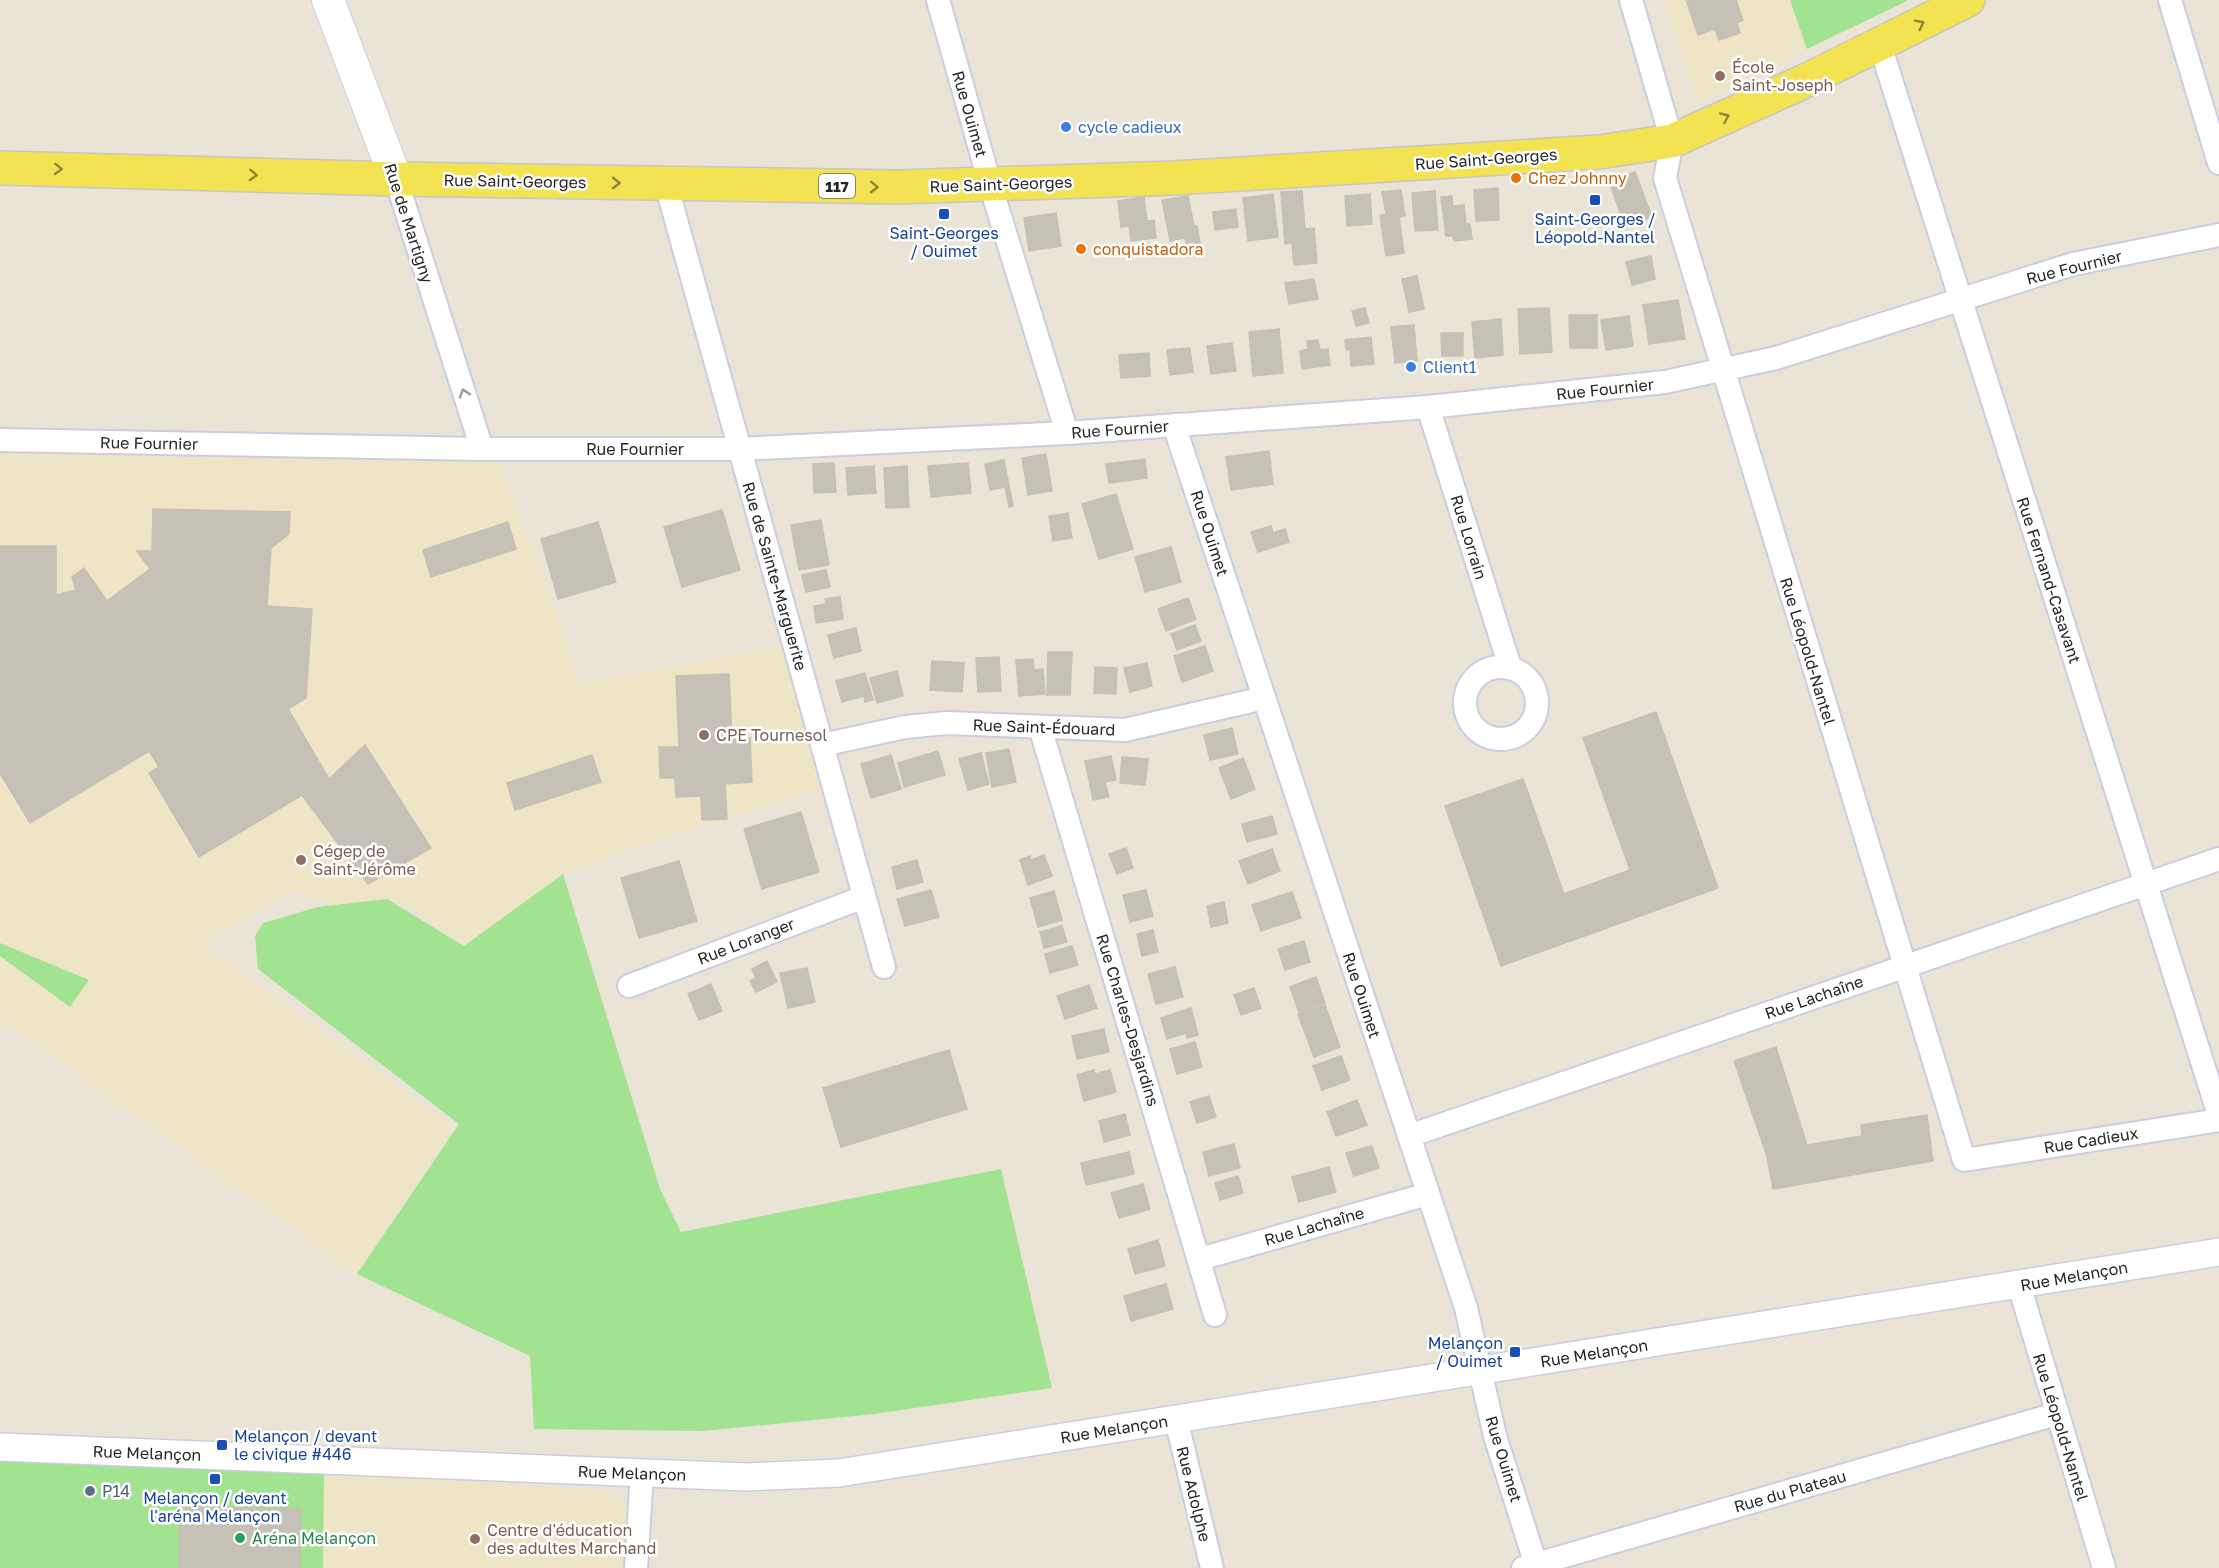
<svg xmlns="http://www.w3.org/2000/svg" width="2219" height="1568" viewBox="0 0 2219 1568" font-family="'Golos Text',sans-serif">
  <style>
    .education { fill: #ede5c5 }
    .green { fill: #a2e391 }
    .building { fill: #c5c1b7; stroke: #c5c0b1; stroke-width: 1.5 }
    .lines { fill: none; stroke-linecap: round; stroke-linejoin: round }
    .minor-casing { stroke: #cccde1; stroke-width: 26 }
    .tertiary-casing { stroke: #cccde1; stroke-width: 30 }
    .secondary-casing { stroke: #cccde1; stroke-width: 34 }
    .primary-casing { stroke: #c7c7c7; stroke-width: 36 }
    .minor { stroke: #fff; stroke-width: 22 }
    .tertiary { stroke: #fff; stroke-width: 27 }
    .secondary { stroke: #fff; stroke-width: 32 }
    .primary { stroke: #f3e353; stroke-width: 33 }
    .oneway { stroke: #8c843c }
    .oneway2 { stroke: #9d9d9d }
    .education-dot { fill: #8d6e63; stroke: #fff; stroke-width: 2 }
    .shop-dot { fill: #3f7fe0; stroke: #fff; stroke-width: 2 }
    .food-dot { fill: #e8710a; stroke: #fff; stroke-width: 2 }
    .transit-dot { fill: #1a4fb4; stroke: #fff; stroke-width: 2 }
    .service-dot { fill: #5c6f8a; stroke: #fff; stroke-width: 2 }
    .leisure-dot { fill: #2e9e5b; stroke: #fff; stroke-width: 2 }
    .labels { text-anchor: middle; dominant-baseline: central; stroke-width: 5; stroke-linejoin: round; paint-order: stroke }
    .shield { fill: #fff; stroke: #676767; stroke-width: 1.5 }
    .shield-label { font-size: 15px; font-weight: bold; fill: #262626 }
    .education-label { font-size: 16px; fill: #785e54; stroke: #fff; text-anchor: start }
    .street-label { font-size: 16px; fill: #262626; stroke: #fff }
    .shop-label { font-size: 16px; fill: #366cbe; stroke: #fff; text-anchor: start }
    .food-label { font-size: 16px; fill: #c56008; stroke: #fff; text-anchor: start }
    .transit-label { font-size: 16px; fill: #164399; stroke: #fff }
    .service-label { font-size: 16px; fill: #4e5e75; stroke: #fff; text-anchor: start }
    .leisure-label { font-size: 16px; fill: #27864d; stroke: #fff; text-anchor: start }
  </style>
  <rect width="100%" height="100%" fill="#eae4d7"/>
  <g class="education">
    <path d="M1664,0H1790L1807,49L1697,102Z"/>
    <path d="M0,446L498,460L581,683L783,646L823,788L642,845L563,874L464,946L402,901L367,922L295,889L202,944L453,1127L357,1274L0,1019Z"/>
    <path d="M324,1473L609,1491L629,1511L625,1568H323Z"/>
  </g>
  <g class="green">
    <path d="M1790,0H1907V1L1807,49Z"/>
    <path d="M563,874L660,1189L681,1232L1001,1169L1052,1388L874,1414L703,1431L534,1429L530,1356L357,1274L459,1124L258,969L255,936L263,923L318,907L387,899L464,946Z"/>
    <path d="M0,943L89,980L70,1007L0,956Z"/>
    <path d="M0,1459L324,1473L323,1568H0Z"/>
  </g>
  <g class="building">
    <path d="M1686,0H1736L1743,20L1737,23L1740,33L1719,40L1715,29L1698,35Z"/>
    <path d="M1635,172L1652,217L1625,227L1609,181Z"/>
    <path d="M1498,188L1499,220L1476,221L1474,190Z"/>
    <path d="M1401,190L1405,216L1399,217L1404,253L1386,256L1380,215L1386,214L1382,192Z"/>
    <path d="M1302,191L1305,229L1314,228L1317,263L1294,265L1292,243L1285,244L1281,192Z"/>
    <path d="M1435,191L1438,230L1415,231L1412,193Z"/>
    <path d="M1273,194L1278,237L1248,241L1243,198Z"/>
    <path d="M1370,194L1372,224L1347,226L1345,196Z"/>
    <path d="M1188,196L1194,226H1197L1202,254L1188,257L1185,238L1170,241L1162,200Z"/>
    <path d="M1452,196L1453,206L1464,205L1466,224H1470L1472,239L1454,241L1453,236H1446L1441,197Z"/>
    <path d="M1144,197L1147,221L1154,220L1156,238L1131,241L1129,226L1121,227L1118,201Z"/>
    <path d="M1236,209L1238,227L1215,230L1213,212Z"/>
    <path d="M1056,213L1061,246L1029,251L1024,218Z"/>
    <path d="M1651,256L1655,279L1632,285L1626,262Z"/>
    <path d="M1417,276L1424,309L1409,312L1402,279Z"/>
    <path d="M1314,279L1318,299L1289,304L1285,283Z"/>
    <path d="M1678,300L1685,339L1649,344L1643,305Z"/>
    <path d="M1365,308L1369,323L1356,326L1352,311Z"/>
    <path d="M1549,308L1552,352L1520,354L1518,309Z"/>
    <path d="M1569,315H1597V348H1570Z"/>
    <path d="M1629,316L1633,346L1606,350L1601,320Z"/>
    <path d="M1501,319L1503,355L1475,358L1472,322Z"/>
    <path d="M1414,325L1417,361L1395,363L1391,327Z"/>
    <path d="M1279,329L1283,373L1253,376L1249,332Z"/>
    <path d="M1441,333H1463V356H1442Z"/>
    <path d="M1371,337L1374,364L1351,366L1350,349L1346,350L1345,340Z"/>
    <path d="M1318,340L1320,350L1328,349L1330,365L1302,369L1300,351L1308,349L1307,341Z"/>
    <path d="M1232,343L1236,371L1211,374L1207,346Z"/>
    <path d="M1190,348L1193,372L1170,375L1167,350Z"/>
    <path d="M1149,353L1150,376L1121,378L1119,355Z"/>
    <path d="M1269,451L1273,484L1231,490L1226,457Z"/>
    <path d="M1046,454L1052,491L1028,495L1022,458Z"/>
    <path d="M1145,459L1147,478L1109,483L1106,464Z"/>
    <path d="M1004,460L1013,506L1009,507L1005,487L990,490L985,464Z"/>
    <path d="M834,463L836,492L814,493L813,464Z"/>
    <path d="M968,463L971,493L931,497L928,466Z"/>
    <path d="M874,466L876,493L848,495L846,468Z"/>
    <path d="M907,466L909,507L886,508L884,468Z"/>
    <path d="M1116,494L1133,549L1099,559L1082,504Z"/>
    <path d="M153,509L290,512L289,534L271,548L267,606L312,609L306,698L288,709L329,779L365,745L431,848L368,884L302,795L199,857L149,773L159,767L149,751L30,823L0,773V546H56V595L76,590L72,577L84,568L107,601L150,569L137,551H152Z"/>
    <path d="M722,510L740,570L682,587L664,527Z"/>
    <path d="M1068,513L1072,538L1053,541L1049,516Z"/>
    <path d="M821,520L829,565L799,570L791,525Z"/>
    <path d="M508,522L516,549L431,577L423,550Z"/>
    <path d="M598,522L616,582L558,599L541,539Z"/>
    <path d="M1271,526L1273,533L1285,529L1289,542L1258,552L1251,532Z"/>
    <path d="M1171,547L1181,582L1145,592L1135,557Z"/>
    <path d="M826,570L830,587L806,592L802,575Z"/>
    <path d="M840,597L843,619L816,623L814,606L826,604L825,599Z"/>
    <path d="M1188,598L1196,619L1166,631L1158,609Z"/>
    <path d="M1195,625L1201,641L1177,650L1171,634Z"/>
    <path d="M856,628L861,651L834,658L828,635Z"/>
    <path d="M1205,646L1213,671L1182,682L1174,656Z"/>
    <path d="M1048,652H1072L1070,695H1047Z"/>
    <path d="M999,657L1001,691L978,692L976,658Z"/>
    <path d="M1033,659L1034,670L1043,669L1045,694L1019,696L1016,660Z"/>
    <path d="M932,661L964,663L962,692L930,690Z"/>
    <path d="M1147,663L1152,686L1130,692L1124,668Z"/>
    <path d="M1095,667L1117,668L1116,694L1094,693Z"/>
    <path d="M897,671L903,696L877,703L870,678Z"/>
    <path d="M865,673L873,700L865,702L864,696L842,702L836,681Z"/>
    <path d="M729,674L732,739L750,738L752,782L725,784L727,819L702,820L701,796L676,797L675,778H660L659,747H679L676,676Z"/>
    <path d="M1656,712L1718,888L1501,966L1445,806L1523,779L1564,894L1630,870L1583,738Z"/>
    <path d="M1232,728L1238,754L1210,760L1204,735Z"/>
    <path d="M1009,749L1016,782L992,787L986,753Z"/>
    <path d="M938,751L945,775L904,787L898,763Z"/>
    <path d="M981,753L989,784L968,790L959,759Z"/>
    <path d="M592,755L601,782L515,810L507,783Z"/>
    <path d="M891,755L901,789L871,798L861,764Z"/>
    <path d="M1111,756L1116,780L1105,782L1109,797L1093,800L1085,761Z"/>
    <path d="M1122,757L1148,759L1145,785L1120,783Z"/>
    <path d="M1243,758L1255,789L1231,799L1219,768Z"/>
    <path d="M801,812L819,872L762,889L744,829Z"/>
    <path d="M1272,816L1277,834L1247,842L1242,824Z"/>
    <path d="M1126,848L1133,868L1117,874L1109,854Z"/>
    <path d="M1272,849L1280,871L1248,884L1239,861Z"/>
    <path d="M1044,855L1052,876L1028,885L1020,860L1030,856L1031,860Z"/>
    <path d="M917,860L923,882L897,889L892,867Z"/>
    <path d="M679,861L697,921L639,938L621,878Z"/>
    <path d="M931,890L939,917L905,926L897,899Z"/>
    <path d="M1146,890L1153,916L1130,922L1123,895Z"/>
    <path d="M1054,891L1062,920L1038,927L1030,898Z"/>
    <path d="M1292,892L1301,918L1261,931L1252,905Z"/>
    <path d="M1224,902L1228,923L1211,927L1207,906Z"/>
    <path d="M1062,926L1067,942L1044,948L1040,932Z"/>
    <path d="M1153,930L1158,952L1142,956L1137,934Z"/>
    <path d="M1304,941L1310,962L1285,970L1278,949Z"/>
    <path d="M1072,946L1078,965L1050,973L1045,954Z"/>
    <path d="M767,961L777,982L756,992L750,981L756,978L752,969Z"/>
    <path d="M1175,967L1183,997L1156,1004L1148,974Z"/>
    <path d="M807,968L815,1002L788,1008L780,973Z"/>
    <path d="M1316,977L1325,1003L1299,1012L1290,987Z"/>
    <path d="M711,984L722,1011L699,1020L688,994Z"/>
    <path d="M1089,985L1097,1008L1065,1019L1057,996Z"/>
    <path d="M1254,988L1261,1008L1241,1015L1234,995Z"/>
    <path d="M1325,1005L1340,1047L1314,1057L1298,1014Z"/>
    <path d="M1191,1008L1198,1035L1187,1038L1186,1033L1167,1039L1161,1018Z"/>
    <path d="M1104,1029L1109,1052L1077,1059L1072,1036Z"/>
    <path d="M1195,1042L1202,1067L1177,1074L1170,1049Z"/>
    <path d="M1776,1047L1807,1145L1862,1136L1861,1125L1927,1115L1933,1161L1773,1189L1767,1156L1734,1061Z"/>
    <path d="M949,1050L967,1109L841,1147L823,1088Z"/>
    <path d="M1341,1056L1350,1080L1322,1090L1313,1066Z"/>
    <path d="M1094,1070L1095,1074L1110,1070L1116,1092L1084,1101L1077,1075Z"/>
    <path d="M1209,1096L1216,1117L1197,1123L1190,1102Z"/>
    <path d="M1357,1100L1367,1125L1336,1136L1327,1112Z"/>
    <path d="M1125,1114L1130,1135L1104,1142L1099,1121Z"/>
    <path d="M1234,1144L1240,1168L1209,1176L1203,1152Z"/>
    <path d="M1372,1146L1379,1168L1354,1176L1346,1153Z"/>
    <path d="M1129,1152L1134,1174L1086,1185L1081,1163Z"/>
    <path d="M1329,1167L1336,1192L1299,1202L1292,1177Z"/>
    <path d="M1238,1176L1243,1193L1220,1200L1215,1183Z"/>
    <path d="M1143,1184L1150,1209L1119,1218L1111,1193Z"/>
    <path d="M1158,1240L1165,1266L1135,1274L1128,1249Z"/>
    <path d="M1166,1284L1173,1309L1131,1321L1124,1296Z"/>
    <path d="M180,1506L301,1509L300,1568H179Z"/>
  </g>
  <g class="lines">
    <g class="minor-casing">
      <g id="minor">
        <path d="M938,0L990,184L1067,433"/>
        <path d="M1631,0L1672,141L1665,178L1964,1160L2219,1120"/>
        <path d="M2170,0L2219,163"/>
        <path d="M1880,45L2219,1115"/>
        <path d="M396,179L482,449"/>
        <path d="M666,184L884,967"/>
        <path d="M1428,407L1510,667"/>
        <path d="M1174,425L1466,1308L1495,1436L1537,1568"/>
        <path d="M0,440L482,449H739L1067,433L1428,407L1665,382L1776,358L2073,264L2219,235"/>
        <circle cx="1501" cy="703" r="36"/>
        <path d="M1040,727L1215,1315"/>
        <path d="M822,745L905,727L947,723L1125,730L1264,698"/>
        <path d="M629,986L864,897"/>
        <path d="M1409,1136L2219,859"/>
        <path d="M1200,1259L1428,1194"/>
        <path d="M2019,1285L2104,1568"/>
        <path d="M1176,1419L1212,1568"/>
        <path d="M636,1568L642,1473"/>
        <path d="M1523,1568L2056,1414"/>
      </g>
    </g>
    <g class="tertiary-casing">
      <path id="tertiary" d="M0,1447L747,1477L839,1473L2219,1252"/>
    </g>
    <g class="secondary-casing">
      <path id="secondary" d="M328,0L396,179"/>
    </g>
    <g class="primary-casing">
      <path id="primary" d="M0,168L396,179L898,187L1174,178L1599,152L1672,141L1803,82L1968,0"/>
    </g>
    <use href="#minor" class="minor"/>
    <use href="#tertiary" class="tertiary"/>
    <use href="#secondary" class="secondary"/>
    <use href="#primary" class="primary"/>
  </g>
  <defs><path id="oneway-chevron" d="M-2-3.5L2.5 0L-2 3.5" fill="none" stroke-width="1.6" stroke-linecap="round" stroke-linejoin="round" transform="scale(1.5)"/></defs>
  <g class="oneway">
    <use href="#oneway-chevron" transform="translate(1920 24) rotate(-27)"/>
    <use href="#oneway-chevron" transform="translate(1725 117) rotate(-24)"/>
    <use href="#oneway-chevron" transform="translate(58 169) rotate(2)"/>
    <use href="#oneway-chevron" transform="translate(253 175) rotate(2)"/>
    <use href="#oneway-chevron" transform="translate(616 183) rotate(1)"/>
    <use href="#oneway-chevron" transform="translate(874 187) rotate(1)"/>
  </g>
  <use class="oneway2" href="#oneway-chevron" transform="translate(464 393) rotate(-108)"/>
  <g class="education-dot">
    <circle cx="1720" cy="76" r="6"/>
    <circle cx="704" cy="735" r="6"/>
    <circle cx="301" cy="860" r="6"/>
    <circle cx="475" cy="1539" r="6"/>
  </g>
  <g class="shop-dot">
    <circle cx="1066" cy="127" r="6"/>
    <circle cx="1411" cy="367" r="6"/>
  </g>
  <g class="food-dot">
    <circle cx="1516" cy="178" r="6"/>
    <circle cx="1081" cy="249" r="6"/>
  </g>
  <g class="transit-dot">
    <rect x="1589" y="194" width="12" height="12" rx="3"/>
    <rect x="938" y="208" width="12" height="12" rx="3"/>
    <rect x="1509" y="1346" width="12" height="12" rx="3"/>
    <rect x="216" y="1439" width="12" height="12" rx="3"/>
    <rect x="209" y="1473" width="12" height="12" rx="3"/>
  </g>
  <circle class="service-dot" cx="90" cy="1491" r="6"/>
  <circle class="leisure-dot" cx="240" cy="1538" r="6"/>
  <g class="labels">
    <rect class="shield" x="819" y="174" width="36" height="24" rx="4.5"/>
    <g class="shield-label">
      <text x="837" y="186">117</text>
    </g>
    <g class="education-label">
      <text x="1732" y="67">École<tspan x="1732" dy="18">Saint-Joseph</tspan></text>
      <text x="716" y="735">CPE Tournesol</text>
      <text x="313" y="851">Cégep de<tspan x="313" dy="18">Saint-Jérôme</tspan></text>
      <text x="487" y="1530">Centre d'éducation<tspan x="487" dy="18">des adultes Marchand</tspan></text>
    </g>
    <g class="street-label">
      <text transform="translate(970 114) rotate(74)">Rue Ouimet</text>
      <text transform="translate(1486 159) rotate(-4)">Rue Saint-Georges</text>
      <text transform="translate(515 181) rotate(1)">Rue Saint-Georges</text>
      <text transform="translate(1001 184) rotate(-2)">Rue Saint-Georges</text>
      <text transform="translate(409 223) rotate(72)">Rue de Martigny</text>
      <text transform="translate(2074 267) rotate(-14)">Rue Fournier</text>
      <text transform="translate(1605 389) rotate(-6)">Rue Fournier</text>
      <text transform="translate(1120 429) rotate(-4)">Rue Fournier</text>
      <text transform="translate(149 443) rotate(1)">Rue Fournier</text>
      <text x="635" y="449">Rue Fournier</text>
      <text transform="translate(1210 533) rotate(72)">Rue Ouimet</text>
      <text transform="translate(1469 537) rotate(73)">Rue Lorrain</text>
      <text transform="translate(775 576) rotate(74)">Rue de Sainte-Marguerite</text>
      <text transform="translate(2049 580) rotate(72)">Rue Fernand-Casavant</text>
      <text transform="translate(1808 651) rotate(73)">Rue Léopold-Nantel</text>
      <text transform="translate(1044 727) rotate(2)">Rue Saint-Édouard</text>
      <text transform="translate(746 941) rotate(-21)">Rue Loranger</text>
      <text transform="translate(1362 995) rotate(72)">Rue Ouimet</text>
      <text transform="translate(1814 997) rotate(-19)">Rue Lachaîne</text>
      <text transform="translate(1128 1020) rotate(73)">Rue Charles-Desjardins</text>
      <text transform="translate(2091 1140) rotate(-9)">Rue Cadieux</text>
      <text transform="translate(1314 1226) rotate(-16)">Rue Lachaîne</text>
      <text transform="translate(2074 1276) rotate(-10)">Rue Melançon</text>
      <text transform="translate(1594 1353) rotate(-9)">Rue Melançon</text>
      <text transform="translate(2061 1427) rotate(73)">Rue Léopold-Nantel</text>
      <text transform="translate(1114 1429) rotate(-9)">Rue Melançon</text>
      <text transform="translate(147 1453) rotate(2)">Rue Melançon</text>
      <text transform="translate(1504 1459) rotate(73)">Rue Ouimet</text>
      <text transform="translate(632 1473) rotate(2)">Rue Melançon</text>
      <text transform="translate(1790 1491) rotate(-16)">Rue du Plateau</text>
      <text transform="translate(1194 1494) rotate(76)">Rue Adolphe</text>
    </g>
    <g class="shop-label">
      <text x="1078" y="127">cycle cadieux</text>
      <text x="1423" y="367">Client1</text>
    </g>
    <g class="food-label">
      <text x="1528" y="178">Chez Johnny</text>
      <text x="1093" y="249">conquistadora</text>
    </g>
    <g class="transit-label">
      <text x="1595" y="219">Saint-Georges /<tspan x="1595" dy="18">Léopold-Nantel</tspan></text>
      <text x="944" y="233">Saint-Georges<tspan x="944" dy="18">/ Ouimet</tspan></text>
      <text x="1503" y="1343" text-anchor="end">Melançon<tspan x="1503" dy="18">/ Ouimet</tspan></text>
      <text x="234" y="1436" text-anchor="start">Melançon / devant<tspan x="234" dy="18">le civique #446</tspan></text>
      <text x="215" y="1498">Melançon / devant<tspan x="215" dy="18">l'aréna Melançon</tspan></text>
    </g>
    <g class="service-label">
      <text x="102" y="1491">P14</text>
    </g>
    <g class="leisure-label">
      <text x="252" y="1538">Aréna Melançon</text>
    </g>
  </g>
</svg>
